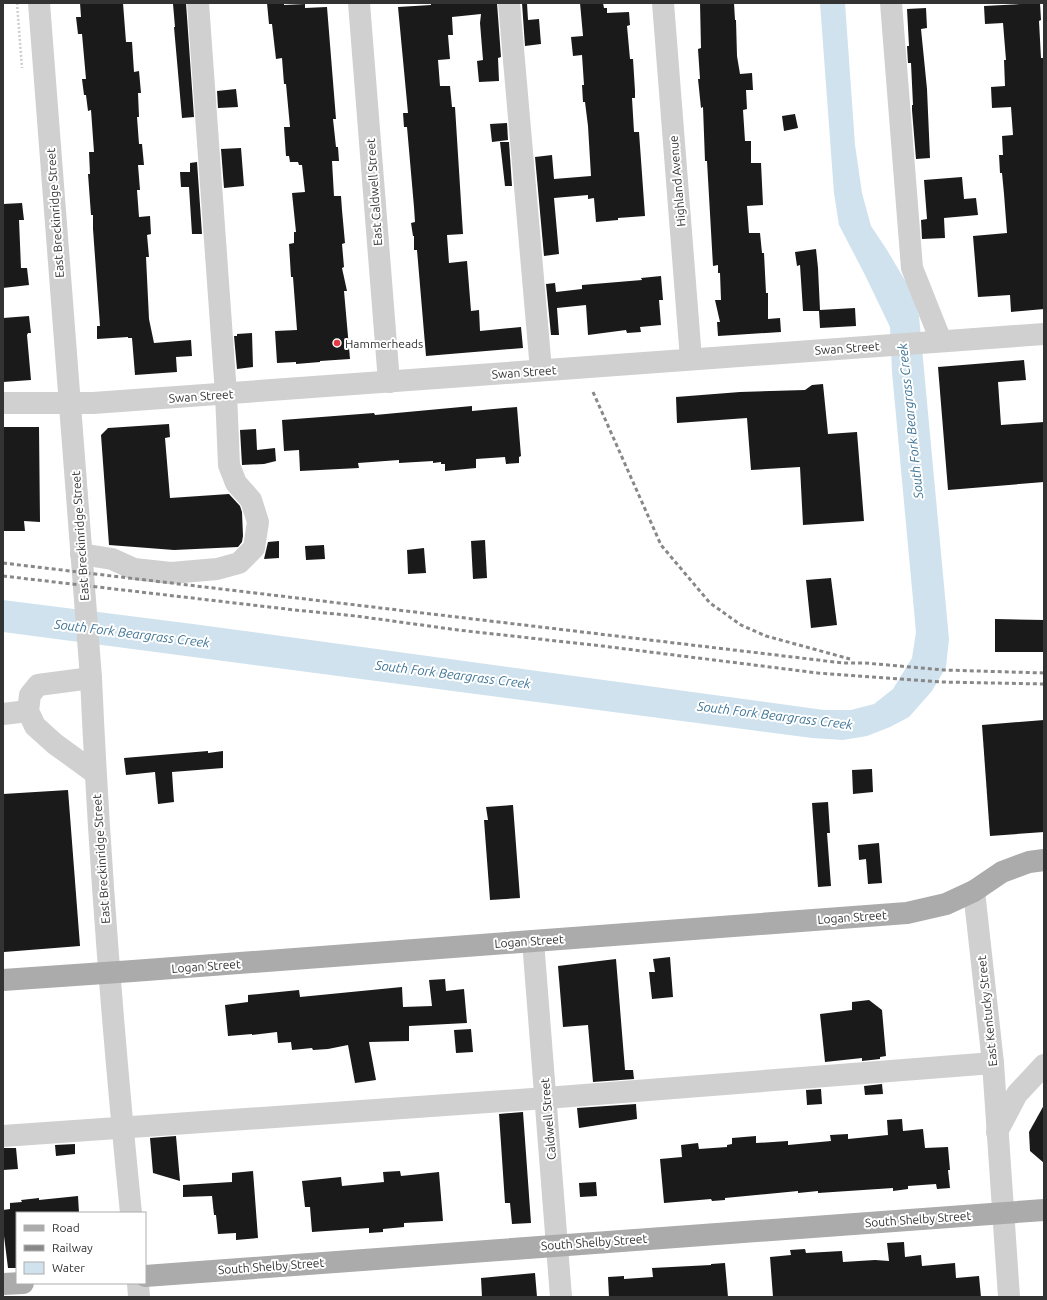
<svg xmlns="http://www.w3.org/2000/svg" width="1047" height="1300" viewBox="0 0 1047 1300" font-family="Ubuntu,sans-serif">
  <style>
    .water { fill: #cfe2ee }
    .building { fill: #1a1a1a }
    .lines { fill: none; stroke-linecap: round; stroke-linejoin: round }
    .path { stroke: #cdcdcd; stroke-width: 2.5; stroke-dasharray: 2 2; stroke-linecap: butt }
    .minor { stroke: #d0d0d0; stroke-width: 22 }
    .major { stroke: #ababab; stroke-width: 22 }
    .rail { stroke: #888; stroke-width: 3; stroke-dasharray: 4 3; stroke-linecap: butt }
    .poi-dot { fill: #e63946; stroke: #fff; stroke-width: 1.5 }
    .labels { text-anchor: middle; dominant-baseline: central; stroke-width: 4; stroke-linejoin: round; paint-order: stroke }
    .street-label { font-size: 12px; fill: #333; stroke: #fff }
    .poi-label { font-size: 12px; fill: #333; stroke: #fff; text-anchor: start }
    .water-label { font-size: 13px; font-style: italic; fill: #3f7597; stroke: #fff }
  </style>
  <rect width="100%" height="100%" fill="#fff"/>
  <path class="water" d="M820,3H845L855,145L862,193L871,226L887,250L910,289L919,316L949,639L946,667L932,691L909,717L890,727L867,736L843,740L812,738L3,632V600L193,624L824,710H851L874,704L893,689L912,658L916,632L892,372L890,327L865,275L839,225L834,193Z"/>
  <g class="building">
    <path d="M80,3H123L126,42H132L134,72L139,71L141,93H138L139,117H137L139,144H142L144,165H138L140,190H137L139,217L150,216L151,234L147,235L149,257H146L149,319L154,343L191,340L192,356L176,357L177,372L135,375L132,338H128V337L97,339V326H100L93,229V215H91L88,174H90L89,152H94L91,110L88,111L86,95H84L82,79H86L82,34H78L76,17H81Z"/>
    <path d="M186,3L194,117L182,118L174,27H175L173,4Z"/>
    <path d="M267,3H284V5L305,4V8L327,7L336,119H333L336,147H338L339,161H332L334,196H341L342,210L345,243L342,244L344,267L342,268L347,291H344L350,359L320,361V362L296,364V362L277,363L275,331L297,330L293,277H291L289,244L294,243V232H296L292,193L305,192L302,165H299L298,162H290L289,156H286L284,127H290L286,84H284L282,58L276,59L272,24H269Z"/>
    <path d="M431,3H497L501,57L498,58L499,81L479,82L477,61L483,60L480,23L481,14L452,17L453,35H448L450,59L438,60L440,86H450L452,107H455L463,234L447,235L449,263L467,261L471,311L479,310L480,331L521,327L523,348L426,356L417,250H414V236H413L411,223L415,222L414,207L407,127H404L403,113H408L398,7L431,5Z"/>
    <path d="M522,3H527L528,20L539,19L541,44L525,46Z"/>
    <path d="M580,3H603L604,8H607V13L629,12L630,25L627,26L630,59H633L635,91V98H632L634,132H639L645,216L618,218V220L596,222L594,198L588,199V195L554,198L559,254L544,256L535,157L552,155L554,179L591,176L588,126L585,102H583L582,85H584L582,55L573,56L571,37L583,36Z"/>
    <path d="M700,3H734L735,20H736L737,56L740,74L752,73L753,90H746L747,109L743,110L745,141H751V163H761L763,205L747,206L749,233H760L762,253H764L766,293H768V319L780,318L781,332L718,336L717,322H720L715,300H721L720,273H718V265L713,266L707,161H705L703,107L701,108L698,79H700L698,49L701,48Z"/>
    <path d="M1040,3L1041,20L1039,21L1041,58H1044V309L1011,312L1010,295L978,297L973,236L1007,233L1004,194L1002,173H1000L999,155H1003L1002,136L1013,135L1011,107L992,108L991,87L1005,86L1004,60H1006L1003,23L985,24L984,6Z"/>
    <path d="M926,8L927,28L921,29L927,89L930,158L916,159L912,110V105H913L911,63H908L907,46H909L907,9Z"/>
    <path d="M236,89L238,107L218,108L217,91Z"/>
    <path d="M795,114L798,128L784,131L782,116Z"/>
    <path d="M507,123L508,140L492,142L490,124Z"/>
    <path d="M500,142H509L512,186H505Z"/>
    <path d="M241,148L244,186L224,188L221,149Z"/>
    <path d="M197,162L202,234H192L189,187H181L180,172H190V163Z"/>
    <path d="M962,177L964,199L976,198L978,215L944,218L945,238L922,239L921,220L927,219L924,180Z"/>
    <path d="M22,203L24,220H19L21,268H27L29,285L3,288V204Z"/>
    <path d="M816,249L818,268L820,310L855,308L856,326L820,328L819,311H803L800,265L797,266L795,252Z"/>
    <path d="M661,276L663,300H659L661,325L640,327L641,332L627,333L626,330L588,335L586,305L557,308L559,335H551L546,284L555,283L556,292L582,289V285L642,280L641,278Z"/>
    <path d="M29,316L31,333H28L27,335L31,380L3,382V318Z"/>
    <path d="M252,333L253,367L237,369L234,336H237V334Z"/>
    <path d="M1024,360L1026,380L998,382L1001,425L1044,422V482L948,490L938,367Z"/>
    <path d="M823,384L828,434L857,432L864,521L803,525L800,467L751,470L747,418L677,423L676,397L740,392L805,390L812,385Z"/>
    <path d="M472,406V411L517,407L521,456L519,457V463L506,464L505,457L476,459V468L445,471V464H441V462L433,463V461L399,463V460L358,463L359,468L300,471L299,450L284,451L282,420L374,413L375,415Z"/>
    <path d="M169,424L170,437L165,438L170,498L229,494L240,506L242,512L243,536L242,542L238,547L174,550L109,545L101,435L108,428Z"/>
    <path d="M3,427H39L40,522L24,521L25,531H3Z"/>
    <path d="M256,429L257,450L275,448L276,461L264,464L242,465L240,430Z"/>
    <path d="M485,540L487,578L473,579L471,541Z"/>
    <path d="M279,541V558L264,559L268,542Z"/>
    <path d="M324,545L325,559L306,560L305,546Z"/>
    <path d="M424,548L426,573L408,574L407,550Z"/>
    <path d="M831,578L837,625L811,628L806,580Z"/>
    <path d="M995,619L1044,620V652H995Z"/>
    <path d="M1044,720V832L990,836L982,725Z"/>
    <path d="M208,751V753L223,751V768L172,772L174,802L158,804L155,772L126,775L124,758Z"/>
    <path d="M872,769L873,792L853,794L852,770Z"/>
    <path d="M68,790L80,946L4,952L3,936V794Z"/>
    <path d="M828,802L830,833H827L831,886L818,887L812,803Z"/>
    <path d="M513,805L520,898L490,900L484,820H488L486,807Z"/>
    <path d="M879,843L882,883L868,884L866,859L859,860L858,845Z"/>
    <path d="M670,957L673,997L652,999L649,972H655L653,959Z"/>
    <path d="M616,959L625,1070H633L634,1079L593,1082L588,1025L563,1027L558,966Z"/>
    <path d="M445,979L446,991L464,989L467,1023L409,1026V1041L369,1042L376,1080L355,1083L348,1045L328,1049L313,1050L312,1048L292,1050L291,1042L278,1043L277,1032L252,1035V1034L228,1036L225,1005L248,1002V995L299,990L300,997L402,987L403,1007L432,1006L429,980Z"/>
    <path d="M869,1000L882,1010L886,1056L880,1057V1059L862,1061V1058L825,1062L820,1014L852,1010V1002Z"/>
    <path d="M471,1029L473,1052L456,1053L454,1030Z"/>
    <path d="M882,1084L883,1094L865,1095L864,1086Z"/>
    <path d="M821,1089L822,1104L807,1105L806,1090Z"/>
    <path d="M636,1104L637,1119L579,1128L577,1108Z"/>
    <path d="M1044,1105V1163L1030,1151L1029,1132Z"/>
    <path d="M523,1112L531,1223L512,1224L510,1203H505L499,1114Z"/>
    <path d="M902,1119L903,1131L923,1129L925,1148L948,1147L950,1170H948L950,1188L937,1189L936,1184L908,1186V1189L893,1191V1188L818,1193V1191L798,1193V1191L725,1198V1200L712,1201L711,1199L664,1203L660,1159L682,1157L681,1145L698,1143L699,1149L727,1147V1145L732,1144V1138L756,1136V1143L788,1141V1145L831,1141L830,1135L848,1134V1139L888,1135L887,1120Z"/>
    <path d="M176,1136L180,1181L153,1173L150,1138Z"/>
    <path d="M75,1144V1154L56,1156L55,1145Z"/>
    <path d="M3,1148H16L18,1169L3,1170Z"/>
    <path d="M253,1171L258,1238L236,1240V1233L218,1234L216,1215H214L212,1196L183,1197V1185L232,1182V1173Z"/>
    <path d="M400,1171L401,1176L439,1172L443,1221L404,1223V1227L383,1229V1232L369,1233V1228L312,1232L310,1207H305L302,1181L341,1177L342,1186L384,1182L383,1172Z"/>
    <path d="M596,1182L597,1196L580,1197L579,1183Z"/>
    <path d="M78,1196L79,1213H17V1268H8L3,1228V1210L10,1209V1203L22,1202L21,1200L39,1198V1200Z"/>
    <path d="M904,1242L905,1257L921,1255L922,1266L955,1263L956,1278L979,1276L981,1297H773L770,1257L791,1255L790,1250L805,1249L806,1253L842,1251L843,1262L875,1260L889,1261L887,1243Z"/>
    <path d="M725,1263L728,1297H609L608,1277L624,1276V1279L653,1277L652,1268L711,1265V1264Z"/>
    <path d="M535,1273L537,1297H482L481,1278Z"/>
  </g>
  <g class="lines">
    <path class="path" d="M17,3L22,68"/>
    <g class="minor">
      <path d="M39,3L91,678C99,857 113,1035 131,1213"/>
      <path d="M359,3L389,382"/>
      <path d="M509,3L541,370"/>
      <path d="M663,3L691,359"/>
      <path d="M891,3L912,268L941,341"/>
      <path d="M3,403H93L1044,334"/>
      <path d="M81,554L112,559L134,569L171,573L217,569L239,563L254,548L258,522L251,500L236,483L229,465L226,394L198,3"/>
      <path d="M91,678L38,685L30,695L28,711L35,726L55,744L95,773"/>
      <path d="M3,714L28,711"/>
      <path d="M974,891L993,1063L1009,1297"/>
      <path d="M533,941L561,1297"/>
      <path d="M997,1132L1017,1094L1044,1065"/>
      <path d="M3,1136L546,1098L993,1063"/>
      <path d="M138,1283L139,1297"/>
    </g>
    <g class="major">
      <path d="M3,980L133,971L907,913L946,904L974,891L1002,872L1029,862L1044,860"/>
      <path d="M145,1276L1044,1210"/>
      <path d="M3,1284L23,1283"/>
    </g>
    <g class="rail">
      <path d="M593,392L661,545L710,603L741,625L766,636L850,659"/>
      <path d="M3,563L843,663H865L944,670L1044,673"/>
      <path d="M3,576L295,610L356,616L458,630L602,646L818,673L942,682L1044,684"/>
    </g>
  </g>
  <circle class="poi-dot" cx="337" cy="343" r="4"/>
  <g class="labels">
    <g class="street-label">
      <text transform="translate(677 181) rotate(-95)">Highland Avenue</text>
      <text transform="translate(374 192) rotate(-94)">East Caldwell Street</text>
      <text transform="translate(55 213) rotate(-94)">East Breckinridge Street</text>
      <text transform="translate(847 348) rotate(-4)">Swan Street</text>
      <text transform="translate(524 372) rotate(-4)">Swan Street</text>
      <text transform="translate(201 396) rotate(-4)">Swan Street</text>
      <text transform="translate(80 536) rotate(-94)">East Breckinridge Street</text>
      <text transform="translate(101 859) rotate(-94)">East Breckinridge Street</text>
      <text transform="translate(852 917) rotate(-4)">Logan Street</text>
      <text transform="translate(529 941) rotate(-4)">Logan Street</text>
      <text transform="translate(206 966) rotate(-4)">Logan Street</text>
      <text transform="translate(987 1011) rotate(-96)">East Kentucky Street</text>
      <text transform="translate(548 1119) rotate(-95)">Caldwell Street</text>
      <text transform="translate(918 1219) rotate(-4)">South Shelby Street</text>
      <text transform="translate(594 1242) rotate(-4)">South Shelby Street</text>
      <text transform="translate(271 1266) rotate(-4)">South Shelby Street</text>
    </g>
    <g class="poi-label">
      <text x="345" y="343">Hammerheads</text>
    </g>
    <g class="water-label">
      <text transform="translate(910 421) rotate(-96)">South Fork Beargrass Creek</text>
      <text transform="translate(132 633) rotate(7)">South Fork Beargrass Creek</text>
      <text transform="translate(453 674) rotate(7)">South Fork Beargrass Creek</text>
      <text transform="translate(775 715) rotate(7)">South Fork Beargrass Creek</text>
    </g>
  </g>
  <rect width="1047" height="1300" fill="none" stroke="#333333" stroke-width="8"/>
  <rect x="16" y="1212" width="130" height="72" fill="#ffffff" stroke="#adadad"/>
  <rect x="24" y="1225" width="20" height="6" fill="#ababab" stroke="#adadad"/>
  <text x="52" y="1232" font-size="12" fill="#333333">Road</text>
  <rect x="24" y="1245" width="20" height="6" fill="#888888" stroke="#adadad"/>
  <text x="52" y="1252" font-size="12" fill="#333333">Railway</text>
  <rect x="24" y="1262" width="20" height="12" fill="#cfe2ee" stroke="#adadad"/>
  <text x="52" y="1272" font-size="12" fill="#333333">Water</text>
</svg>
